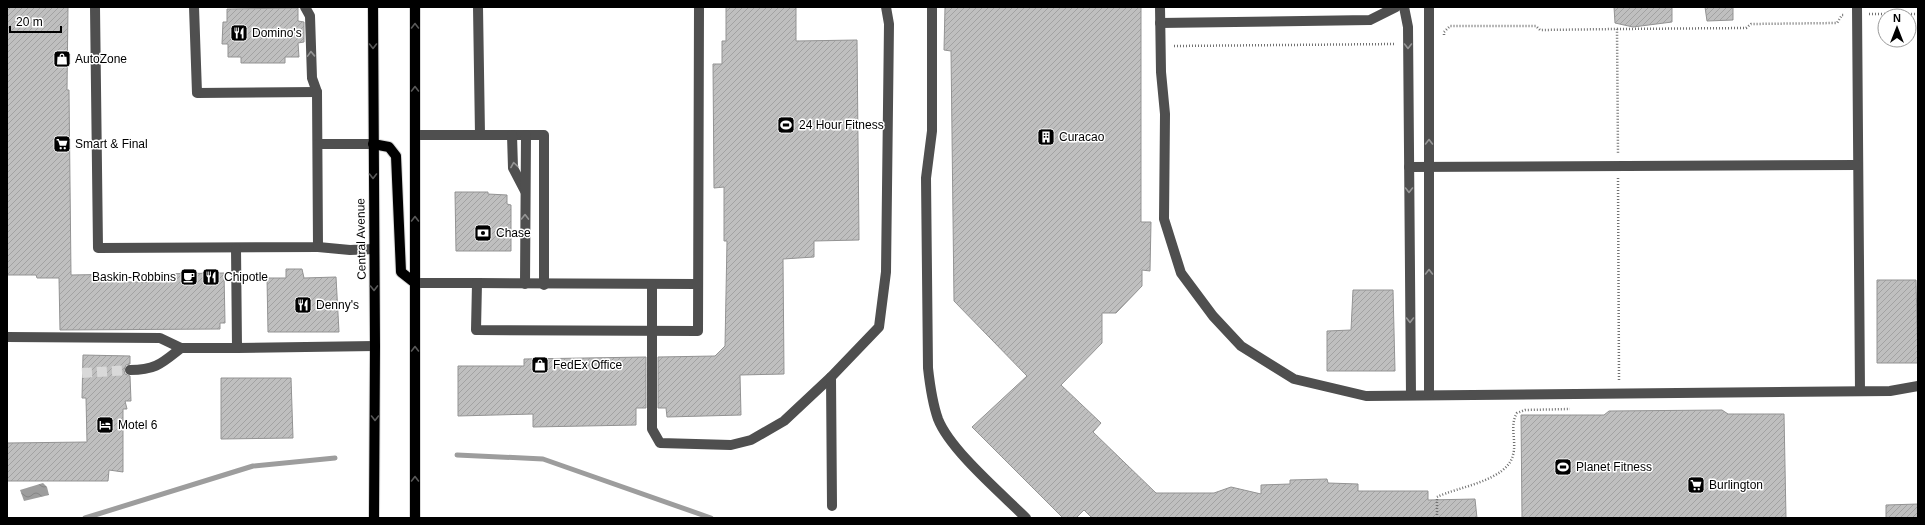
<svg xmlns="http://www.w3.org/2000/svg" width="1925" height="525" viewBox="0 0 1925 525" font-family="Helvetica,sans-serif">
  <style>
    .water { fill: url(#water-waves) }
    .lines { fill: none; stroke-linecap: round; stroke-linejoin: round }
    .stream { stroke: #9d9d9d; stroke-width: 5 }
    .building { fill: url(#building-hatch); stroke: #939393 }
    .minor-tunnel { stroke: #d9d9d9; stroke-width: 10; stroke-dasharray: 10 5; stroke-linecap: butt }
    .major-casing { stroke: #dbdbdb; stroke-width: 12 }
    .path { stroke: #717171; stroke-width: 2.5; stroke-dasharray: 1 2; stroke-linecap: butt }
    .minor { stroke: #4f4f4f; stroke-width: 10 }
    .major { stroke: #000; stroke-width: 10 }
    .oneway { stroke: #595959 }
    .oneway2 { stroke: #959595 }
    .labels { text-anchor: middle; dominant-baseline: central; stroke-width: 3; stroke-linejoin: round; paint-order: stroke }
    .poi-label { font-size: 12px; fill: #000; stroke: #fff; text-anchor: start }
    .street-label { font-size: 12px; fill: #000; stroke: #fff }
  </style>
  <defs>
    <pattern id="water-waves" width="16" height="10" patternUnits="userSpaceOnUse"><rect width="16" height="10" fill="#9d9d9d"/><path d="M0 5q4-4 8 0t8 0" fill="none" stroke="#858585"/></pattern>
    <pattern id="building-hatch" width="6" height="6" patternUnits="userSpaceOnUse"><rect width="6" height="6" fill="#bfbfbf"/><path d="M-1 1l2-2M0 6l6-6M5 7l2-2" fill="none" stroke="#a2a2a2"/></pattern>
  </defs>
  <rect width="100%" height="100%" fill="#fff"/>
  <path class="water" d="M43,483L47,487L49,495L24,501L20,490Z"/>
  <g class="lines">
    <g class="stream">
      <path d="M457,455L543,459L711,518"/>
      <path d="M85,518L253,466L335,458"/>
    </g>
  </g>
  <g class="building">
    <path d="M7,7H68L67,90H69L71,275L127,274V282H155V274L224,273L225,323H220V329L60,330L59,278H37L36,275H7Z"/>
    <path d="M726,7H796V41L857,40L859,240L814,241V257L783,259L784,374L740,375L741,415L667,417L666,408H658V357L715,356L725,346L727,241H724V187L714,188L713,64H722V41H726Z"/>
    <path d="M945,7H1141V222H1151L1150,271L1142,270V286L1116,313H1102V343L1061,385L1101,423L1093,432L1156,493H1214L1231,487L1261,494V485L1290,484V480L1327,479L1328,483L1358,484V491H1428V500L1475,499L1477,518H1092L1084,510L1076,518H1063L972,427L1027,376L954,301L951,51L944,50Z"/>
    <path d="M1614,7H1672V22L1633,27L1615,23Z"/>
    <path d="M1705,7H1733V20L1707,21Z"/>
    <path d="M298,8V21L304,22V42L298,43L299,57H285V63H241V57H228V44H222L223,22H227V9Z"/>
    <path d="M455,192H488V194L507,195V204L511,205V251H456Z"/>
    <path d="M286,269H302L304,278L336,277L339,332H268L267,278H286Z"/>
    <path d="M1877,280H1916L1918,363H1877Z"/>
    <path d="M1353,290H1393L1395,371H1327V331L1351,330Z"/>
    <path d="M83,355L130,356V364L126,365L124,370L125,374L130,376L131,401H125L127,409H123V472L109,470L108,481H7V443L87,442L86,398H82Z"/>
    <path d="M646,357V408H636V425L533,427V414L458,416V366H524V359Z"/>
    <path d="M221,378H291L293,438L221,439Z"/>
    <path d="M1722,410L1728,414H1784L1786,518H1522L1521,415H1604L1609,411Z"/>
    <path d="M1918,504V518H1886V505Z"/>
  </g>
  <g class="lines">
    <path class="minor-tunnel" d="M82,373L130,370"/>
    <g class="major-casing">
      <g id="major">
        <path d="M373,7L375,346L374,518"/>
        <path d="M415,7V518"/>
        <path d="M373,144L389,147L396,156L401,272L415,283"/>
      </g>
    </g>
    <g class="path">
      <path d="M1869,14H1918"/>
      <path d="M1617,29L1746,28L1751,24L1837,23L1842,15H1844"/>
      <path d="M1444,35V32L1450,26H1536L1540,30L1617,29L1618,153"/>
      <path d="M1174,46L1395,44"/>
      <path d="M1618,178L1619,381"/>
      <path d="M1437,518V497C1457,487 1507,481 1513,455C1517,441 1509,426 1517,413L1525,410L1570,409"/>
    </g>
    <g class="minor">
      <path d="M95,7L98,248L318,247L317,92L312,78L310,16L305,7"/>
      <path d="M194,7L197,93L317,92"/>
      <path d="M478,7L480,135"/>
      <path d="M932,7V131L926,178L928,368C930,386 932,402 938,419C950,450 1002,494 1026,518"/>
      <path d="M1160,7L1161,72L1165,114L1164,219L1181,273L1213,316L1241,346L1294,379L1366,396L1890,391L1918,386"/>
      <path d="M1404,7L1408,27L1411,395"/>
      <path d="M1857,7L1860,391"/>
      <path d="M1160,23L1370,20L1396,7"/>
      <path d="M415,135H544V285"/>
      <path d="M512,135L513,168L525,191"/>
      <path d="M318,144H373"/>
      <path d="M1409,167L1858,165"/>
      <path d="M318,247L350,250L374,249"/>
      <path d="M236,248L237,348L375,346"/>
      <path d="M415,283H477L476,330L698,331L699,7"/>
      <path d="M477,283L698,284"/>
      <path d="M525,284L526,135"/>
      <path d="M652,284V429L660,443L731,445L751,440L784,421L831,377L879,327L886,272L889,24L886,7"/>
      <path d="M7,337L160,338L181,348H237"/>
      <path d="M130,370C156,370 162,363 181,348"/>
      <path d="M831,377L832,506"/>
      <path d="M1429,395V7"/>
    </g>
    <use href="#major" class="major"/>
  </g>
  <defs><path id="oneway-chevron" d="M-2-3.5L2.5 0L-2 3.5" fill="none" stroke-width="1.6" stroke-linecap="round" stroke-linejoin="round"/></defs>
  <g class="oneway">
    <use href="#oneway-chevron" transform="translate(415 26) rotate(-90)"/>
    <use href="#oneway-chevron" transform="translate(373 46) rotate(90)"/>
    <use href="#oneway-chevron" transform="translate(415 89) rotate(-90)"/>
    <use href="#oneway-chevron" transform="translate(373 176) rotate(90)"/>
    <use href="#oneway-chevron" transform="translate(415 219) rotate(-90)"/>
    <use href="#oneway-chevron" transform="translate(374 288) rotate(89)"/>
    <use href="#oneway-chevron" transform="translate(415 349) rotate(-90)"/>
    <use href="#oneway-chevron" transform="translate(375 418) rotate(90)"/>
    <use href="#oneway-chevron" transform="translate(415 479) rotate(-90)"/>
  </g>
  <g class="oneway2">
    <use href="#oneway-chevron" transform="translate(1408 46) rotate(90)"/>
    <use href="#oneway-chevron" transform="translate(311 54) rotate(-92)"/>
    <use href="#oneway-chevron" transform="translate(1429 142) rotate(-90)"/>
    <use href="#oneway-chevron" transform="translate(514 165) rotate(-99)"/>
    <use href="#oneway-chevron" transform="translate(1409 190) rotate(90)"/>
    <use href="#oneway-chevron" transform="translate(525 217) rotate(-89)"/>
    <use href="#oneway-chevron" transform="translate(1429 272) rotate(-90)"/>
    <use href="#oneway-chevron" transform="translate(1410 320) rotate(90)"/>
  </g>
  <defs>
    <g id="restaurant-square" transform="scale(0.9)"><rect x="-9" y="-9" width="18" height="18" rx="4" fill="#000" stroke="#fff"/><path d="M-5-6h1v4h1v-4h1v4h1v-4h1v5L-1.5 .5V6h-2V.5L-5-1ZM5-6V6H3V1.5H1.5Q1.5-4 5-6Z" fill="#fff"/></g>
    <g id="shop-square" transform="scale(0.9)"><rect x="-9" y="-9" width="18" height="18" rx="4" fill="#000" stroke="#fff"/><path d="M-5-2.5h2.3a2.7 3.5 0 0 1 5.4 0H5L5.5 6h-11ZM-1.5-2.5h3a1.5 2.3 0 0 0-3 0Z" fill="#fff"/></g>
    <g id="stadium-square" transform="scale(0.9)"><rect x="-9" y="-9" width="18" height="18" rx="4" fill="#000" stroke="#fff"/><path d="M0-5a6.5 5 0 1 0 0 10a6.5 5 0 1 0 0-10ZM-3.5-1.8h7v3.6h-7Z" fill="#fff"/></g>
    <g id="building-square" transform="scale(0.9)"><rect x="-9" y="-9" width="18" height="18" rx="4" fill="#000" stroke="#fff"/><path d="M-4-6H4V6H1V3H-1V6H-4ZM-2.5-4.3h1.7v1.8h-1.7ZM.8-4.3h1.7v1.8H.8ZM-2.5-1h1.7V.8h-1.7ZM.8-1h1.7V.8H.8Z" fill="#fff"/></g>
    <g id="supermarket-square" transform="scale(0.9)"><rect x="-9" y="-9" width="18" height="18" rx="4" fill="#000" stroke="#fff"/><path d="M-6-5.5h2.5l.6 2H6L4.5 2H-2.5L-4.4-4H-6ZM-1.5 3.2a1.3 1.3 0 1 0 .1 0ZM3 3.2a1.3 1.3 0 1 0 .1 0Z" fill="#fff"/></g>
    <g id="bank-square" transform="scale(0.9)"><rect x="-9" y="-9" width="18" height="18" rx="4" fill="#000" stroke="#fff"/><path d="M-6-4H6V4H-6ZM0-2.3a2.3 2.3 0 1 0 0 4.6a2.3 2.3 0 1 0 0-4.6Z" fill="#fff"/></g>
    <g id="cafe-square" transform="scale(0.9)"><rect x="-9" y="-9" width="18" height="18" rx="4" fill="#000" stroke="#fff"/><path d="M-5.5-4.5H6V0H3Q3 3.5 0 3.5H-2.5Q-5.5 3.5-5.5 0ZM3-3.2v2h1.7v-2ZM-6 4.5H4V6H-6Z" fill="#fff"/></g>
    <g id="hotel-square" transform="scale(0.9)"><rect x="-9" y="-9" width="18" height="18" rx="4" fill="#000" stroke="#fff"/><path d="M-6-4.5h1.5V1H6V5H4.5V3h-9V5H-6ZM-4 0a1.8 1.8 0 1 1 3.6 0ZM.5 0V-2.5h3Q6-2.5 6 0Z" fill="#fff"/></g>
  </defs>
  <g fill-rule="evenodd">
    <use href="#restaurant-square" x="239" y="33"/>
    <use href="#shop-square" x="62" y="59"/>
    <use href="#stadium-square" x="786" y="125"/>
    <use href="#building-square" x="1046" y="137"/>
    <use href="#supermarket-square" x="62" y="144"/>
    <use href="#bank-square" x="483" y="233"/>
    <use href="#cafe-square" x="189" y="277"/>
    <use href="#restaurant-square" x="211" y="277"/>
    <use href="#restaurant-square" x="303" y="305"/>
    <use href="#shop-square" x="540" y="365"/>
    <use href="#hotel-square" x="105" y="425"/>
    <use href="#stadium-square" x="1563" y="467"/>
    <use href="#supermarket-square" x="1696" y="485"/>
  </g>
  <g class="labels">
    <g class="poi-label">
      <text x="252" y="33">Domino's</text>
      <text x="75" y="59">AutoZone</text>
      <text x="799" y="125">24 Hour Fitness</text>
      <text x="1059" y="137">Curacao</text>
      <text x="75" y="144">Smart &amp; Final</text>
      <text x="496" y="233">Chase</text>
      <text x="176" y="277" text-anchor="end">Baskin-Robbins</text>
      <text x="224" y="277">Chipotle</text>
      <text x="316" y="305">Denny's</text>
      <text x="553" y="365">FedEx Office</text>
      <text x="118" y="425">Motel 6</text>
      <text x="1576" y="467">Planet Fitness</text>
      <text x="1709" y="485">Burlington</text>
    </g>
    <g class="street-label">
      <text transform="translate(361 239) rotate(-91)">Central Avenue</text>
    </g>
  </g>
  <rect width="1925" height="525" fill="none" stroke="#000000" stroke-width="16"/>
  <g transform="translate(1897 28)"><circle r="19" fill="#ffffff" stroke="#999999"/>
  <path d="M0-3L7 15L0 10L-7 15Z" fill="#000000"/>
  <text y="-6" font-size="11" font-weight="bold" text-anchor="middle" fill="#000000">N</text>
  </g>
  <path d="M10 26v6h51v-6" fill="none" stroke="#000000" stroke-width="2"/>
  <text x="16" y="26" font-size="12" fill="#000000" stroke="#ffffff" stroke-width="3" paint-order="stroke">20 m</text>
</svg>
